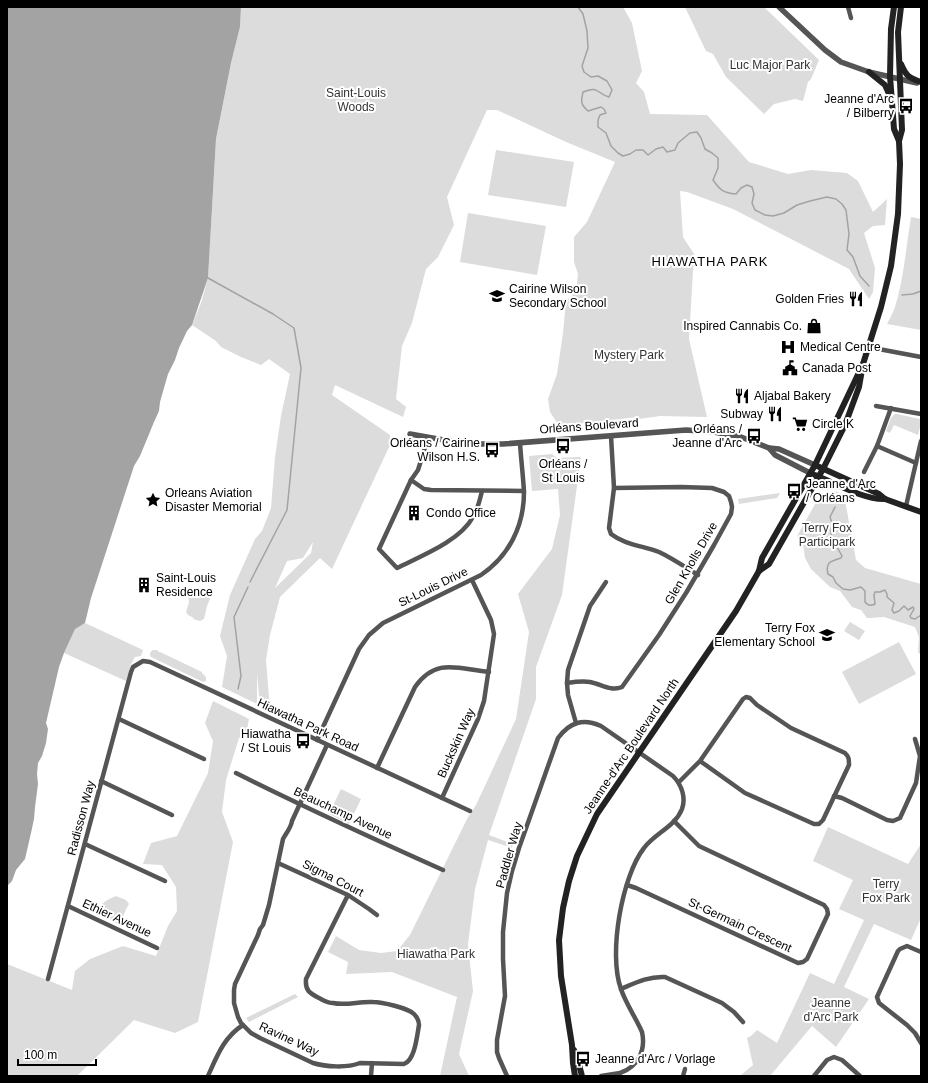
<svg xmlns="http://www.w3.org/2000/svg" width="928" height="1083" viewBox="0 0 928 1083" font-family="Helvetica,sans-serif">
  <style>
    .green { fill: #dcdcdc; fill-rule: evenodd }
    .water { fill: #a3a3a3 }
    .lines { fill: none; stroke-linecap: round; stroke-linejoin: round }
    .stream { stroke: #a3a3a3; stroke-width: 1.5 }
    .minor { stroke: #555; stroke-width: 4.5 }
    .tertiary { stroke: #555; stroke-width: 5.5 }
    .secondary { stroke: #222; stroke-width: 6 }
    .labels { text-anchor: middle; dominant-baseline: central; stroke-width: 4; stroke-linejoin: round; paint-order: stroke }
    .park-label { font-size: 12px; fill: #333; stroke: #fff }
    .poi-label { font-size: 12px; fill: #000; stroke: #fff; text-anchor: start }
    .street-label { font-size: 12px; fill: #000; stroke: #fff }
    .neighbourhood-label { font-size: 13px; letter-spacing: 1px; fill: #000; stroke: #fff }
  </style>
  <rect width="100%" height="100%" fill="#fff"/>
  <g class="green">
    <path d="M241,7H623L632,23L642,71L636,83L644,92L650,114L707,115L749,162L788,174L811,170L847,173L858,181L873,212L887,199L885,225L873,226L864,233L875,268L873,292L869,299L849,269L733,209L687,192L680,191L683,237L694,254L689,339L707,417L660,416L639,419L638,417L557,426L558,424L550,412L548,399L557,374L563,333L566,301L576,292L578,274L574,262V237L587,222L615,162L566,142L497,110H487L447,197L454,225L438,257L426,269L412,323L402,346L396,399L406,407L403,417L335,385L332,395L390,435V445L332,569L320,558L280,597L270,635L266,660L270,710L260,706L257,673V704L222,687L227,656L220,636L230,595L255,539L262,531L271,508L275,457L281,416L290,374L269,359L261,365L241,357L221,347L216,341L192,325L201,303L208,278L216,139L231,63L240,27ZM313,542L311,553L275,588L287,561L303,558Z"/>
    <path d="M685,7H764L819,60L811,79L808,82L803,101L795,99L774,104L764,114L726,77L713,54L706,51Z"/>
    <path d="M496,150L574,162L566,207L488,195Z"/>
    <path d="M468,213L546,226L537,275L460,262Z"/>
    <path d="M911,217L921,219V330L887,324C890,318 893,313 895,307C904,278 906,247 911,217Z"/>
    <path d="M895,414H897L920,419L921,423L918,435L894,425L890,433L886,431L891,418Z"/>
    <path d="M552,454L557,458L581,457L562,595L536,667V699L489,835L513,844L512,848L488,840L475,889L468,944L473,991L459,1054L469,1076H440L457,997L392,972L346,974L348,962L328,952L336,936L359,950L381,953L397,951L410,935L467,819L476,805L516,719L529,632L518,594L552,549L560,515L558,489L532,491L529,456Z"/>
    <path d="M835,491L844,495L856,560L865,568L921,584V655L918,652L919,637L915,627L884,617L870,618H867L861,610L852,607L840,591L830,587L811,569L805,558L803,544L797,536L800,531L819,497Z"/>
    <path d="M780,493L777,498L739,504L738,499Z"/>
    <path d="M208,594L211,596L207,606L204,619L200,621L193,619L194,618L188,615L186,612L189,602L188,596Z"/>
    <path d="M850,622L865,631L859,640L844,631Z"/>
    <path d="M85,623L143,650L141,656L135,657L131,664L126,681L64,653L75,628Z"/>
    <path d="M899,642L916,674L859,704L842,672Z"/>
    <path d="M153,650H157L159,652H160L202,672V673L206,677V681L203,682L151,657C149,654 150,652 153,650Z"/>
    <path d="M213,701L249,719L247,730L239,738L226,780L222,812L233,842L198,1022L175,1033L134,1020L77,1076H7V964L72,990L75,971L90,959L123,946L156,956L168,926L177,911L176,887L162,865L143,864L151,843L177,836L208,773L213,741L205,723Z"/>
    <path d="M341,789L361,799L349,824L329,814Z"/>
    <path d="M828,827L908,864L921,844V918L911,940L874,924L844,987L869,999L836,1047L812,1026L770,1076H740L753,1065L747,1038L751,1036L757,1030L777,1043L810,973L834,984L864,920L839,909L853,880L813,861Z"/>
    <path d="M116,896L126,900L129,904C125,910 123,918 119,924L114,922L108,918L97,915L96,913C101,903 106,900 116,896Z"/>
    <path d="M295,994L298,997L249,1022L246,1018Z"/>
  </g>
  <path class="water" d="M7,7H241L240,27L231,63L216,139L208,278L192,325L187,331L179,348L175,360L168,374L160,402L159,411L154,422L140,456L134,466L91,598L85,623L75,629L64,653L59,667L46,723L48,729L46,743L42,756L38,763L37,774L38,784L35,807L34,819L31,833L25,859L16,870L12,881L7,886Z"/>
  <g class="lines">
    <g class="stream">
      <path d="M578,7L583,14L587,31L588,48L582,66L584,72L591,77L598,76L607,81L612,90L609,97C597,94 599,85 583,92C581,101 580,104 588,111L601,107L604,109L606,113L600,115L598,120V127L606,133L611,146L618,153L623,156L630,154L636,150H643L648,155L656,149L663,147L667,152L675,150L678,143L690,133L697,132L701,138L705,149L712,153L718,158V168L713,180C720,190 723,193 736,194L741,188L747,185L752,187L754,194L752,203L755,210L765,215L773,216L784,213L797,205L810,201L827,197L836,199L842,204L846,210L849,234L847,250L853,257L860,276L869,286"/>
      <path d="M208,278L273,314L294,328L301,368L287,510L250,582"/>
      <path d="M902,295L913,294L921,291"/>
      <path d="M835,507L830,517L832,523L831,532L832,538L842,556L841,558C831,561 825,562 828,574L833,577L836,583L843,589L850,590L861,587L865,591V602C868,606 871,606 875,604L874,595L875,592H880L885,590L887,594V597L894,603L892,610L894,613L899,611L904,606L908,610L913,607L914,609L910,616L911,618L915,619L921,615"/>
      <path d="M238,689L241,676L234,617L248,587"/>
    </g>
    <g class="minor">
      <path d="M848,7L851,18"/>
      <path d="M868,347L921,357"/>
      <path d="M876,406L921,414"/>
      <path d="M891,408L877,446L916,463"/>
      <path d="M611,436L614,488L609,528L611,534C625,545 644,546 659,552C672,558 685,567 698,575"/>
      <path d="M428,438L418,470L411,480L379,549L397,568C421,556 460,541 473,517C478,509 480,499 482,491"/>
      <path d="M864,472L877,446"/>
      <path d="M411,480L424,489L431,490L524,491"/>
      <path d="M906,506L921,441"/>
      <path d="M567,683C574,682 583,681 590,682C601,684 611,692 622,687L659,635L686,593L714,545L731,514L732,507L731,502L729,496L724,492L712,488L681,487L614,488"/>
      <path d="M119,719L204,759"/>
      <path d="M576,723L568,695L567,683L568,670L590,606L606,582"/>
      <path d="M317,740L359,649L369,635L383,623L481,575C509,556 524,526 524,492C523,475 521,459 520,443"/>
      <path d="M327,745L292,821C291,828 286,833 283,839L269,905L263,925L260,929L258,935L235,984L234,990V1003L238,1017L241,1023L251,1033L260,1038L313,1063C326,1067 347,1068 360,1063L404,1064C415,1060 417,1036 419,1025C419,1021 417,1017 414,1014C408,1008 382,1002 373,1002C360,1001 346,1006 333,1003C328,1003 323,1000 319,998C309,993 305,990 306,979L348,895"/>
      <path d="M377,768L415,687C436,657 458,669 489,672"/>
      <path d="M236,773C304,807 374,839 443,870"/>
      <path d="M101,781L172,815"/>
      <path d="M679,782L700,761L743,699L746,697L750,698L757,705L791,728L845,753C849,757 849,759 849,765L823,820L819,824H814L745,793L700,761"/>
      <path d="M834,796L842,798L887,820L893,821L900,818L916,783L920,756L915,739"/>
      <path d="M442,798L478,719L484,701L494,634L491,620L472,580"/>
      <path d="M85,844L165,881"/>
      <path d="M278,863L348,895L369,909L377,915"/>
      <path d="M627,885L636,888L798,963L803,962L807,959L828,914L827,909L824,905L699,846L674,821"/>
      <path d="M68,906L157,948"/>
      <path d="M921,952L907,946L900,949L898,951L877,997L879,1003L907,1025L915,1033L921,1043"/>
      <path d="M48,979L131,672L133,667L143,661L150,662L470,811"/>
      <path d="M621,989C635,983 649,976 665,977L722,1003L734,1012L743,1022"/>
      <path d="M208,1076C217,1056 224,1037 243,1025"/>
      <path d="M371,1076L372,1063"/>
      <path d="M507,1076L499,1058L497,1052V1040L505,996L503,959V932L507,893L512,871L519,848L558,738C570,722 583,718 601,726L673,776C682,785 686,798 682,809C675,827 655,833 644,848C622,876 608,954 621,989C626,1004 636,1018 642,1032C646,1050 638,1067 620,1073C614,1074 607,1075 601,1076"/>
      <path d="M683,1076L685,1069"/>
      <path d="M814,1076L827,1060L834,1057L842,1060L860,1076"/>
    </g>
    <g class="tertiary">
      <path d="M779,7L825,50L841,62L869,72L917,83"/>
      <path d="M410,434L466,444H503L686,430L714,432L741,437L769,448L779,449L815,465"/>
      <path d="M769,448L775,455L810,473"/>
    </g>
    <g class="secondary">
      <path d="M901,64C906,76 909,78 921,82"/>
      <path d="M869,72L885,85L890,96"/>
      <path d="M899,141L902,130L898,32L901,7"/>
      <path d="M815,465L879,494L885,499L921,512"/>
      <path d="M815,475C835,483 864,500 885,499"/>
      <path d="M759,571L769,564L823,469L845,425L859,387L863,364L881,307L891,266L898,214L900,164L899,141L894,129L890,76L891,29L894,7"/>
      <path d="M574,1050L578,1061L582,1076"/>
      <path d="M575,1076L573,1063L572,1045L561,976L559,940L563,908L569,881L577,856L597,814L736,611L759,571L762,558L815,465L863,364"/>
    </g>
  </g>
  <defs>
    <g id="bus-bare" transform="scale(1.2)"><path d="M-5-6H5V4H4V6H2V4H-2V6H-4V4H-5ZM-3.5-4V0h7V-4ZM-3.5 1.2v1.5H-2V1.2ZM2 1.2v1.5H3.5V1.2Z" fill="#000" stroke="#fff" stroke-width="2.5" paint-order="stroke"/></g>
    <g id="school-bare" transform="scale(1.2)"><path d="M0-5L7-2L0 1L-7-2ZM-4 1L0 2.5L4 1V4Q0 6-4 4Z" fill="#000" stroke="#fff" stroke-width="2.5" paint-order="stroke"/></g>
    <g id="restaurant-bare" transform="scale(1.2)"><path d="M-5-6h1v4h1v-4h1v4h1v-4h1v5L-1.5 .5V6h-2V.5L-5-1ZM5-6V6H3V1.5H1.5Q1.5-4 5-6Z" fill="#000" stroke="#fff" stroke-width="2.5" paint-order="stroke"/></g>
    <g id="shop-bare" transform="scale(1.2)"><path d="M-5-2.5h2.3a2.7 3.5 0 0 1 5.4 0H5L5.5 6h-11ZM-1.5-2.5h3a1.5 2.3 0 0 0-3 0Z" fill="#000" stroke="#fff" stroke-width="2.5" paint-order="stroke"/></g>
    <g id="hospital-bare" transform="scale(1.2)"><path d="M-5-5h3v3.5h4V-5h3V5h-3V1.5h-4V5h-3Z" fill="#000" stroke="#fff" stroke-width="2.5" paint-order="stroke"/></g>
    <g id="civic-bare" transform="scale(1.2)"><path d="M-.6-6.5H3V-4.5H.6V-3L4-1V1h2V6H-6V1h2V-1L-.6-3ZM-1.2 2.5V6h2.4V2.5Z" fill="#000" stroke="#fff" stroke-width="2.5" paint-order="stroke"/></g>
    <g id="supermarket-bare" transform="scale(1.2)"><path d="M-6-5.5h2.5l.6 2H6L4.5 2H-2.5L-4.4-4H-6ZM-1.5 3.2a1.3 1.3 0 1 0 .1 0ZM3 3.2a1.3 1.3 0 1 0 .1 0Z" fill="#000" stroke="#fff" stroke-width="2.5" paint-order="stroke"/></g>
    <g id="sight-bare" transform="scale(1.2)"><path d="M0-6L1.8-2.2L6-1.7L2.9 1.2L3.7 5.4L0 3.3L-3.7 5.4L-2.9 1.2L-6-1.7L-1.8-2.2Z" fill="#000" stroke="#fff" stroke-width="2.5" paint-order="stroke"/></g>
    <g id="building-bare" transform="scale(1.2)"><path d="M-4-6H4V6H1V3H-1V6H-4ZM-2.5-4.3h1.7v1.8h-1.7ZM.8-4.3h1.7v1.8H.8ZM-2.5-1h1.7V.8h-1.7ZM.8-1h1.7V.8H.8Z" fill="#000" stroke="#fff" stroke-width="2.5" paint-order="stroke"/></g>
  </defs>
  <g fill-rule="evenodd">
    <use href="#bus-bare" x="906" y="106"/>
    <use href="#school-bare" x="497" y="296"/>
    <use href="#restaurant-bare" x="856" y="299"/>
    <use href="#shop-bare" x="814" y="326"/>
    <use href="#hospital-bare" x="788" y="347"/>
    <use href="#civic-bare" x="790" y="368"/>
    <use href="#restaurant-bare" x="742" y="396"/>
    <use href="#restaurant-bare" x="775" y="414"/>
    <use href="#supermarket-bare" x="800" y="424"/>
    <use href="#bus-bare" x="754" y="436"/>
    <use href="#bus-bare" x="563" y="446"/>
    <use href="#bus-bare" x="492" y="450"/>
    <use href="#bus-bare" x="794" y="491"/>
    <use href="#sight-bare" x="153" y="500"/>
    <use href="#building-bare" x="414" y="513"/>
    <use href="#building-bare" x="144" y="585"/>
    <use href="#school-bare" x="827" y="635"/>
    <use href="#bus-bare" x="303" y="741"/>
    <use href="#bus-bare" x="583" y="1059"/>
  </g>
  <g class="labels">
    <g class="park-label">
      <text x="770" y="65">Luc Major Park</text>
      <text x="356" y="93">Saint-Louis<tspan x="356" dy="14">Woods</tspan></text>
      <text x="629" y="355">Mystery Park</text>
      <text x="827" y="528">Terry Fox<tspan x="827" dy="14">Participark</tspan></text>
      <text x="886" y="884">Terry<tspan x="886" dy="14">Fox Park</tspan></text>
      <text x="436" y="954">Hiawatha Park</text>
      <text x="831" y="1003">Jeanne<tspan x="831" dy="14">d'Arc Park</tspan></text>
    </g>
    <g class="poi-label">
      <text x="894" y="99" text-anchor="end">Jeanne d'Arc<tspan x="894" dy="14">/ Bilberry</tspan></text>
      <text x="509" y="289">Cairine Wilson<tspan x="509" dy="14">Secondary School</tspan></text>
      <text x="844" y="299" text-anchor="end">Golden Fries</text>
      <text x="802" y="326" text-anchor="end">Inspired Cannabis Co.</text>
      <text x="800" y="347">Medical Centre</text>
      <text x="802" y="368">Canada Post</text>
      <text x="754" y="396">Aljabal Bakery</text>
      <text x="763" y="414" text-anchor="end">Subway</text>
      <text x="812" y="424">Circle K</text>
      <text x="742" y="429" text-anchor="end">Orléans /<tspan x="742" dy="14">Jeanne d'Arc</tspan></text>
      <text x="480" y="443" text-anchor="end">Orléans / Cairine<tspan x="480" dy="14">Wilson H.S.</tspan></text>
      <text x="563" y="464" text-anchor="middle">Orléans /<tspan x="563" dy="14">St Louis</tspan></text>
      <text x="806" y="484">Jeanne d'Arc<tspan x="806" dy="14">/ Orléans</tspan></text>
      <text x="165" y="493">Orleans Aviation<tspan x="165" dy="14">Disaster Memorial</tspan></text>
      <text x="426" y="513">Condo Office</text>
      <text x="156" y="578">Saint-Louis<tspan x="156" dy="14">Residence</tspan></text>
      <text x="815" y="628" text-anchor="end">Terry Fox<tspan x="815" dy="14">Elementary School</tspan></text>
      <text x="291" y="734" text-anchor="end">Hiawatha<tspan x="291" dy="14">/ St Louis</tspan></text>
      <text x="595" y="1059">Jeanne d'Arc / Vorlage</text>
    </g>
    <g class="street-label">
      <text transform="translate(589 426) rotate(-4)">Orléans Boulevard</text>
      <text transform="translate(691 563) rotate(-60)">Glen Knolls Drive</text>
      <text transform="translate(433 587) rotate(-26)">St-Louis Drive</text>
      <text transform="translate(308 725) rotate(25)">Hiawatha Park Road</text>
      <text transform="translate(456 743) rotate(-66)">Buckskin Way</text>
      <text transform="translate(631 746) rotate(-56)">Jeanne-d'Arc Boulevard North</text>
      <text transform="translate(343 813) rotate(25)">Beauchamp Avenue</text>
      <text transform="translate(81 818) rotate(-75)">Radisson Way</text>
      <text transform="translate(509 855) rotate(-74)">Paddler Way</text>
      <text transform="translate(333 878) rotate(27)">Sigma Court</text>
      <text transform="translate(117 918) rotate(25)">Ethier Avenue</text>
      <text transform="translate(740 925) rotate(25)">St-Germain Crescent</text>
      <text transform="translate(289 1039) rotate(25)">Ravine Way</text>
    </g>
    <g class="neighbourhood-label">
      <text x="710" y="261">HIAWATHA PARK</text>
    </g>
  </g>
  <rect width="928" height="1083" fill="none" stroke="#000000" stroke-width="16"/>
  <path d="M18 1059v6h78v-6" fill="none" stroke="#000000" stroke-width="2"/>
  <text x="24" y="1059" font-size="12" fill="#000000" stroke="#ffffff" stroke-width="3" paint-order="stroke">100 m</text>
</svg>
